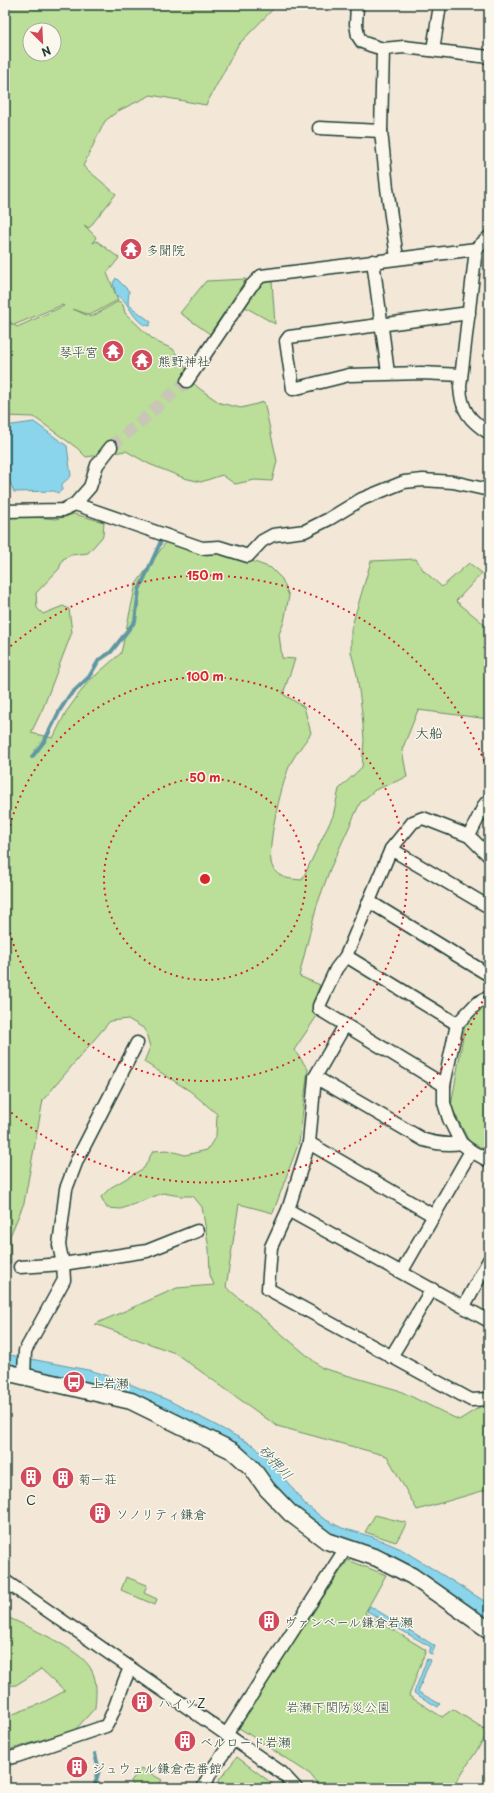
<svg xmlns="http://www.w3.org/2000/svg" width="494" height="1793" viewBox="0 0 494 1793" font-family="'Playpen Sans','Klee One',sans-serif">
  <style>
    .green { fill: #bbde98; stroke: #6d8e66; fill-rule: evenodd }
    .water { fill: #8ad5eb; stroke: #5f98a2 }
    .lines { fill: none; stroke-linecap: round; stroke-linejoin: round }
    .stream { stroke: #5f98a2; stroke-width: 4 }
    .minor-tunnel { stroke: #c9c5b7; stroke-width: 12; stroke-dasharray: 12 6; stroke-linecap: butt }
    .minor-casing { stroke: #1f3d34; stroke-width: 15 }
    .tertiary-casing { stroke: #1f3d34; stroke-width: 19 }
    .minor { stroke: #fbf7ec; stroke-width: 12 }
    .tertiary { stroke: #fbf7ec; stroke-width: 16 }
    .ring { fill: none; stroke: #d62828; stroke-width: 2; stroke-dasharray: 2 4 }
    .labels { text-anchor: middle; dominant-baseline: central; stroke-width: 3; stroke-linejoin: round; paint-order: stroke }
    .poi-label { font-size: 13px; fill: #1f3d34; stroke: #fbf7ec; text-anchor: start }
    .park-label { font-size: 13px; fill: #3e5d48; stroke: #fbf7ec }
    .neighbourhood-label { font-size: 14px; fill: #1f3d34; stroke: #fbf7ec }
    .water-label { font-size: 14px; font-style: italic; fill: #345b59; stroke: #fbf7ec }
    .centre { fill: #d62828; stroke: #fbf7ec; stroke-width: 2 }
    .ring-label { font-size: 12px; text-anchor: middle; font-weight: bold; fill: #d62828; stroke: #fbf7ec; stroke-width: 3; stroke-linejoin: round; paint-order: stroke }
  </style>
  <rect width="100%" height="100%" fill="#f3e7d8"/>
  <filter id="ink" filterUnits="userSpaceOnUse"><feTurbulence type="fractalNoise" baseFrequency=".025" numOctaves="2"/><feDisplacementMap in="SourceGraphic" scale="8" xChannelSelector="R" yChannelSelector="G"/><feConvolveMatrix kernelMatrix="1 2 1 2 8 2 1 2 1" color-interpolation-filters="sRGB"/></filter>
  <g filter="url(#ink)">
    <g class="green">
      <path d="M5,5H277L238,45L206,105L151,95L118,111L105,121L83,166L116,194L89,228L84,225L96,237L93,243L97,241L119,258L107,273L118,300L90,315L73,309L91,317L119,301L123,305L125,313L148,335L157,342L173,349L187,370L192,382L200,389L220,403L241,408L264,402L277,461L272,481L255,480L235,484L222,475L201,482L184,478L149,464L126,451L86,457L77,448L34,417L5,416V321L14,325L5,318ZM30,30H54V54H30ZM62,305L64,306L17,327L14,325Z"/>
      <path d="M246,279L210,334L180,313L206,281Z"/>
      <path d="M272,281L275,324L245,307L262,282Z"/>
      <path d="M74,514L104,522L103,536L88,553L71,555L63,559L59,569L36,593L37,608L43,614L63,606L69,609L72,632L43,708L31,733L53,738L66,712L87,683L121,653L136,584L169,538L224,551L271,568L282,579L289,596L284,622L279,634L282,658L295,659L283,694L304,707L311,733C304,744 294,755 289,767C282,784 264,853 273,868C279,879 291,879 302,880L333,816L339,789L362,767L364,740L362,713L357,675L351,652V629L371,561L416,559L424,571L442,587L469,563L482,573L456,601L489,628V719L418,710L402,750L407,777L375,790L360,803L330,869L316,908L299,976L320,985L313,1003L319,1013L294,1050L308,1069L299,1142L273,1213L239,1204L226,1287L322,1368L398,1390L459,1420L483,1405H489V1489L417,1510L387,1456L277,1426L175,1353L95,1324L177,1288L214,1285L210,1275L209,1249L202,1207L193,1196H180L163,1193L121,1209L107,1208L101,1197L110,1188L144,1168L153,1151L167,1150L185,1155L207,1150L216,1136L217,1114L190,1091L144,1062L150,1047L145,1029L128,1019L110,1021L43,1100L24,1203L10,1236L11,1263L5,1266V518L23,516L56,519Z"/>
      <path d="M489,1004V1152L469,1141L451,1106L465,1025L479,1008Z"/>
      <path d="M375,1515L407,1523L396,1542L365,1532Z"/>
      <path d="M348,1560L386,1575L365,1613L426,1650L409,1696L442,1717L453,1709L489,1732L452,1788H321L310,1774L236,1726Z"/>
      <path d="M126,1577L147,1585L144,1593L157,1599L155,1605L121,1590Z"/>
      <path d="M5,1616C26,1626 81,1649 91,1669C98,1681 96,1696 95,1708L75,1730L5,1751V1717L40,1704L65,1691L41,1669L16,1685L5,1686Z"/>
      <path d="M237,1757L278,1788H215V1785Z"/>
      <path d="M141,1768L162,1780L157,1788H132L131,1781Z"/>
    </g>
    <g class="water">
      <path d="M116,278L129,291L128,302L130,306L151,322L149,326C138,325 132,312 126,303C124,300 119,297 116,295L113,283Z"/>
      <path d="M34,422L67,446L71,476L62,484V490L58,493L54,491L14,492L5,470V426Z"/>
      <path d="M5,1354L93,1371L123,1381L170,1401L253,1445L271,1462L305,1504L324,1519L342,1528L373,1537L401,1549L489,1604V1621L338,1539L296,1513L262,1470L116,1391L85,1382L5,1367Z"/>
      <path d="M370,1606L435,1646L432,1654L429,1653L431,1647L367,1611Z"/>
      <path d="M427,1659L430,1660L418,1692L440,1704L438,1707L414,1693Z"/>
    </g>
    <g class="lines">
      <g class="stream">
        <path d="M32,757L45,740L60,710L69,696L89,677L99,660L111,652L135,621L139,590L161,541"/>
        <path d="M94,1788L99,1770L95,1754"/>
      </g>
      <path class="minor-tunnel" d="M111,447L187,381"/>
      <g class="minor-casing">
        <g id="minor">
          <path d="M357,5L356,24L358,36L362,42L370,45L383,49L404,47L489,57"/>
          <path d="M383,49L381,131L387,188L397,258"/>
          <path d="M433,50L440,5"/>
          <path d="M319,128L381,131"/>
          <path d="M489,237L476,249L460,387C461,410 470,421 489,433"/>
          <path d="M373,261L388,373"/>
          <path d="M461,375L422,373L349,375L293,389L286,341L289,337L469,313"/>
          <path d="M187,381L251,286L261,276L476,249"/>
          <path d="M75,504L202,548L219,547L248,556L262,541L273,535L305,531L329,519L362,499L404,482L423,480L453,482L489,490"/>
          <path d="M5,511L63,510L75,504L90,487L97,465L111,447"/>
          <path d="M469,836L485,804L489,800"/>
          <path d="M391,849L489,907"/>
          <path d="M370,902L489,975"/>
          <path d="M346,956L457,1024"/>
          <path d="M489,997L477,1003L457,1024L444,1085V1103L449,1119L461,1143L471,1151L489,1161"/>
          <path d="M345,1025L315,1077L309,1143L288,1210L271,1247L268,1289L471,1400L489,1399"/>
          <path d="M315,1077L424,1140C437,1144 448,1145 461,1143"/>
          <path d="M444,1085L319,1009V1006L336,969L346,956L391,849L413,822L423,818L469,836L489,856"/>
          <path d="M309,1143L434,1216"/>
          <path d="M288,1210L489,1321"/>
          <path d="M20,1267L63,1264L147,1251L197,1231"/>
          <path d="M402,1271L471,1151"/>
          <path d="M464,1306L489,1260"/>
          <path d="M391,1357L432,1289"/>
          <path d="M24,1376L25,1351L64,1280L63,1264L59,1245L66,1189L77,1160L137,1043"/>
          <path d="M5,1581L282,1773L296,1788"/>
          <path d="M226,1735L346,1548"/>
          <path d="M5,1759L17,1756L106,1726C117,1708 120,1687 130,1669"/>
          <path d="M203,1788L213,1768L233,1740"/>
        </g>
      </g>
      <g class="tertiary-casing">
        <path id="tertiary" d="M5,1372L131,1401L233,1451L252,1468L267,1489L290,1513L327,1541L377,1558L412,1576L489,1630"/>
      </g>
      <use href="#minor" class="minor"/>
      <use href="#tertiary" class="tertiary"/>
    </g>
  </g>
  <g class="ring">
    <circle cx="205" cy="879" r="101"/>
    <path d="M5 849A202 202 0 1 1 5 909"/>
    <path d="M489 985A303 303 0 0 1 6 1108M6 650A303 303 0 0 1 489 773"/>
  </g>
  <defs>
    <g id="temple-disc" transform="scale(1.15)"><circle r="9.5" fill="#d1495b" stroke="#fbf7ec"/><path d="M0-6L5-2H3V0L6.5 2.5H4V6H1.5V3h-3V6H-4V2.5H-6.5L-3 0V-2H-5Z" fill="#fff"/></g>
    <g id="bus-disc" transform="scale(1.15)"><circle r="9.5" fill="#d1495b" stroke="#fbf7ec"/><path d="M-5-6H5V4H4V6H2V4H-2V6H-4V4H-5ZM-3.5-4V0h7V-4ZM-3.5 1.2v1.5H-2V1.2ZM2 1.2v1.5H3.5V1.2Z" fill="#fff"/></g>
    <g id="building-disc" transform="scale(1.15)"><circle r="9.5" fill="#d1495b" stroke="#fbf7ec"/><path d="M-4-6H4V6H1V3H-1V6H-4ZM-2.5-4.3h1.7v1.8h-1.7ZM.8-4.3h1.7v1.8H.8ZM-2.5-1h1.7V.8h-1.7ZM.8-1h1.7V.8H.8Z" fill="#fff"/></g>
  </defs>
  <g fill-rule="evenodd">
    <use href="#temple-disc" x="131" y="249"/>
    <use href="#temple-disc" x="113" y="351"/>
    <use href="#temple-disc" x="142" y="360"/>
    <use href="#bus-disc" x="74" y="1382"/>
    <use href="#building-disc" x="31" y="1477"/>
    <use href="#building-disc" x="63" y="1478"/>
    <use href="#building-disc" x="100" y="1513"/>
    <use href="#building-disc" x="269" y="1621"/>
    <use href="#building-disc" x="142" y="1702"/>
    <use href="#building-disc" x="185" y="1741"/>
    <use href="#building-disc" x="77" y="1767"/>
  </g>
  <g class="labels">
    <g class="poi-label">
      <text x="146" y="249">多聞院</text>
      <text x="98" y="351" text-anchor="end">琴平宮</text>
      <text x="158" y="360">熊野神社</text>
      <text x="90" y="1382">上岩瀬</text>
      <text x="78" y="1478">菊一荘</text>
      <text x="31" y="1499" text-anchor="middle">C</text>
      <text x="116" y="1513">ソノリティ鎌倉</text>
      <text x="284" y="1621">ヴァンベール鎌倉岩瀬</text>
      <text x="158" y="1702">ハイツZ</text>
      <text x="200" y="1741">ベルロード岩瀬</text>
      <text x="92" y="1767">ジュウェル鎌倉壱番館</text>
    </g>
    <g class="park-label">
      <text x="338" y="1706">岩瀬下関防災公園</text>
    </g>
    <g class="neighbourhood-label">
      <text x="429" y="732">大船</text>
    </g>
    <g class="water-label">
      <text transform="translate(276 1462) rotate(47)">砂押川</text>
    </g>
  </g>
  <circle cx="205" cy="879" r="6" class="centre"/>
  <g class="ring-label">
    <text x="205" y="580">150 m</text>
    <text x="205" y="681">100 m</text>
    <text x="205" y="782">50 m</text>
  </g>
  <rect width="494" height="1793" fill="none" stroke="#fbf7ec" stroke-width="20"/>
  <rect x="10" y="10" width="474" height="1773" fill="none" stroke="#1f3d34" stroke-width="1.5" filter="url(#ink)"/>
  <g transform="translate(42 42) rotate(156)"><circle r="19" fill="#fbf7ec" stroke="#a3ada2"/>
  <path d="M0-3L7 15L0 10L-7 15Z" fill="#d1495b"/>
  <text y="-6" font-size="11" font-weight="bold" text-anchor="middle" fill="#1f3d34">N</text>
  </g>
</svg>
